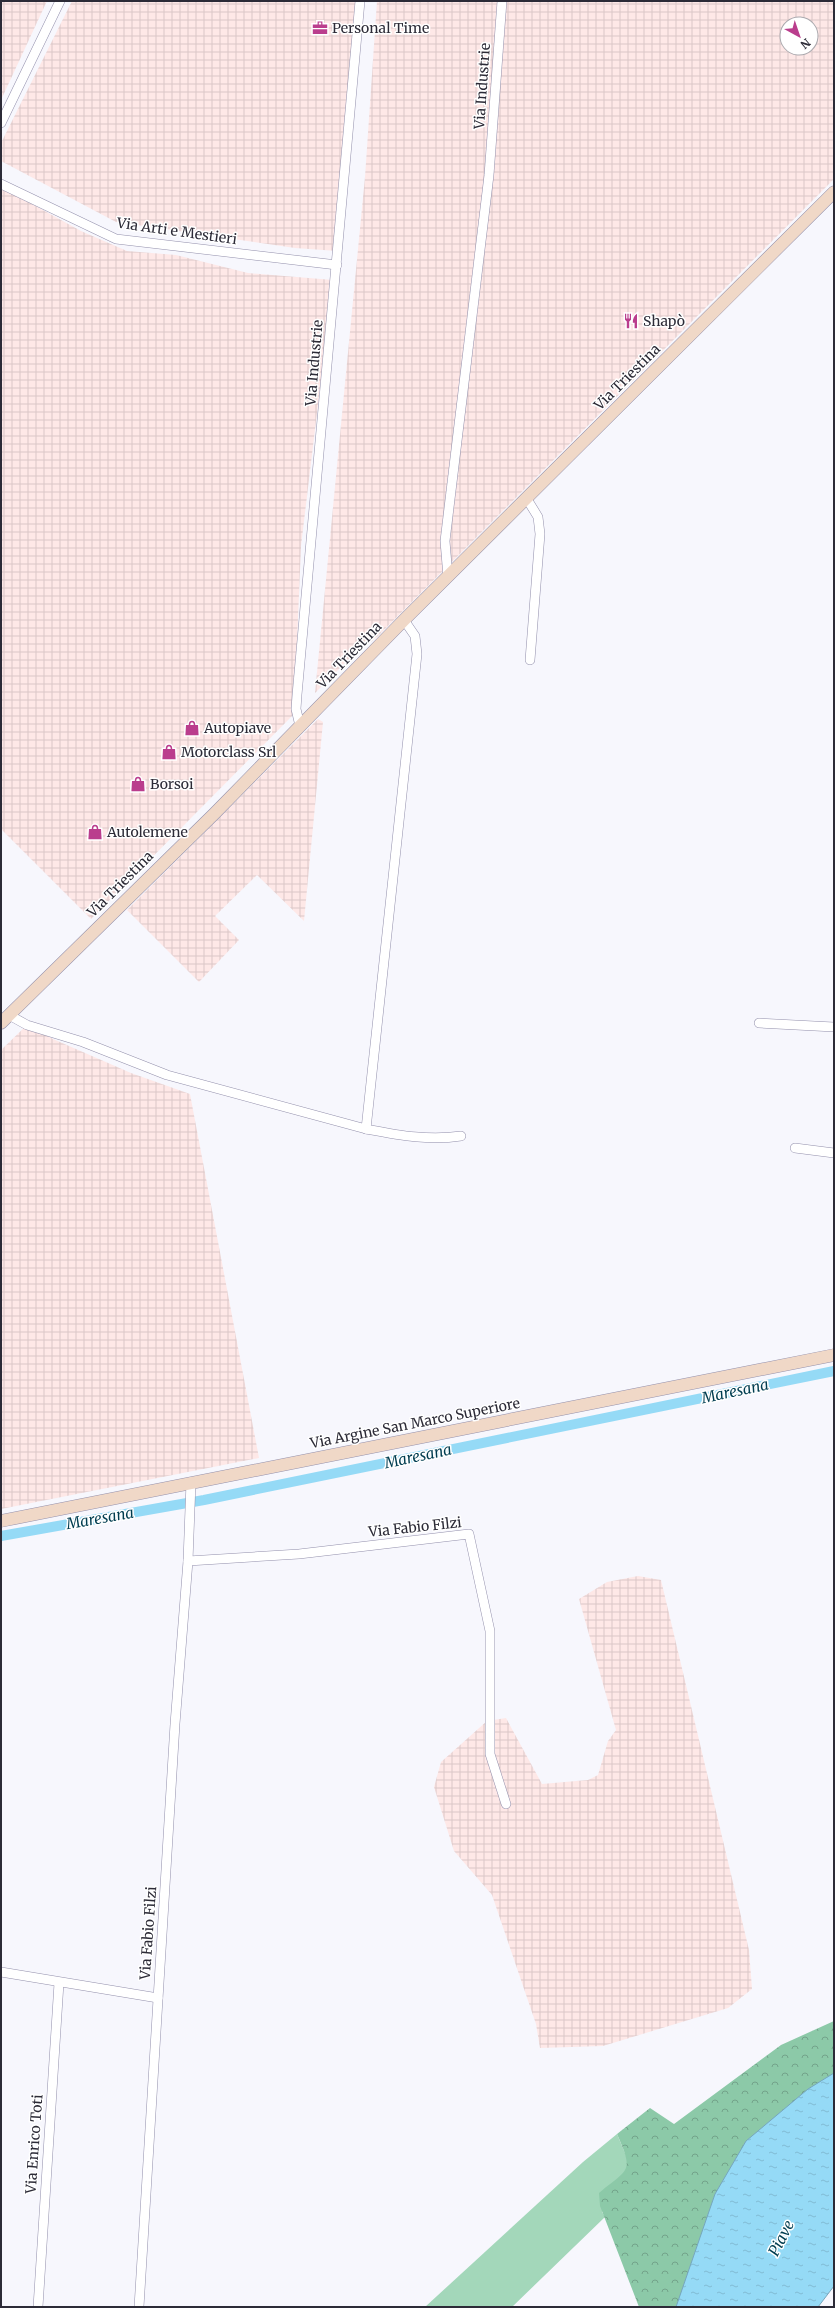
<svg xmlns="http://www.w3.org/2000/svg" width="835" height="2308" viewBox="0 0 835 2308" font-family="Merriweather,serif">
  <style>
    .industrial { fill: url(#industrial-grid); fill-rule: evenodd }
    .grass { fill: #a3d7ba }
    .forest { fill: url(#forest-crowns) }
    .water { fill: url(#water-ripples); stroke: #76a6bd }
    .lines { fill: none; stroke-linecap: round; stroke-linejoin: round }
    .canal { stroke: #95daf6; stroke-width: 10 }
    .street-casing { stroke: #9390ac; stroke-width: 10 }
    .secondary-casing { stroke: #9390ac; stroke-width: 13 }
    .street { stroke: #fff; stroke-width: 9 }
    .secondary { stroke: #f0d8c7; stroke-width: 12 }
    .labels { text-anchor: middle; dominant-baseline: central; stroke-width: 3; stroke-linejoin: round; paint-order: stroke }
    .poi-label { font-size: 14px; fill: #2c2b37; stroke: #fff; text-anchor: start }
    .street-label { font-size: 14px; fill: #2c2b37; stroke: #fff }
    .water-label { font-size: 15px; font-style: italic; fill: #003d50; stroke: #fff }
  </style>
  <defs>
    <pattern id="industrial-grid" width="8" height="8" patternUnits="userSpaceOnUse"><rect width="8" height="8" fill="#fee8e7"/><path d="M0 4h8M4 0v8" fill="none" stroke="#dac7c7"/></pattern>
    <pattern id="forest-crowns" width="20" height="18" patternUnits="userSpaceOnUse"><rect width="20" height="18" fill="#8cc9a8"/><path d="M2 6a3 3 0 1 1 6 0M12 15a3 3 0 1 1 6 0" fill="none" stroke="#73a38a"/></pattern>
    <pattern id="water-ripples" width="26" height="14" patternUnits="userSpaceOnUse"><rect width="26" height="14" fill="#95daf6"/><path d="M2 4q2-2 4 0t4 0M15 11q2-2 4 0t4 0" fill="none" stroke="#81bbd4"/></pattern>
  </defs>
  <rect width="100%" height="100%" fill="#f7f7fd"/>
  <g class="industrial">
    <path d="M1,1H47L1,100Z"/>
    <path d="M72,1H358L337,251L295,248L116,222L1,161V143Z"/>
    <path d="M377,1H834V179L376,638L351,657L315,693L365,177ZM787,24H811V48H787Z"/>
    <path d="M1,187L81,231L127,251L176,255L248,273L333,280L301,546L294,714L91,919L1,829Z"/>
    <path d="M318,719L323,722L304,921L257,875L215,916L239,940L199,982L127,910Z"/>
    <path d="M27,1025L53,1039L131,1073L190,1094L259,1458L1,1509V1050Z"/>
    <path d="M638,1576L661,1580L749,1950L752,1989L728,2008L603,2046L540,2048L536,2024L492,1895L454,1851L434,1787L441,1762L487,1721L506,1718L542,1784L588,1780L598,1775L608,1741L616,1730L579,1599L607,1582Z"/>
  </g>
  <path class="grass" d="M617,2134L629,2163L626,2173L620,2177L602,2212L605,2217L512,2307H425L583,2162Z"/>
  <path class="forest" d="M834,2021V2080L687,2307H639L600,2206L599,2193C629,2168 634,2173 617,2134L650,2108L674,2124L781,2045Z"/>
  <path class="water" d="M834,2073V2286L818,2307H676L715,2194L746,2141L808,2089Z"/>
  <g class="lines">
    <path class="canal" d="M1,1536L204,1500L834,1371"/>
    <g class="street-casing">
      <g id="street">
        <path d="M1,123L60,1"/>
        <path d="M1,184L116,239L337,265"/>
        <path d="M527,499L538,517L540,534L530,660"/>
        <path d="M448,577L445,541L489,175L502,1"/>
        <path d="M300,726L296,709L297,695L360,1"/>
        <path d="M9,1015L27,1025L83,1042L167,1075L366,1129L417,654L415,636L404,620"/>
        <path d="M759,1023L834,1027"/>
        <path d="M366,1129C398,1135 428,1141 461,1136"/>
        <path d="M795,1148L834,1153"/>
        <path d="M188,1561L299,1554L469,1534L490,1631V1754L506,1804"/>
        <path d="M1,1972L158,1998"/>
        <path d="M38,2307L59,1983"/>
        <path d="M139,2307L175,1724L188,1561L191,1482"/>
      </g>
    </g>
    <g class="secondary-casing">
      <g id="secondary">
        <path d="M1,1023L214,814L404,620L834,192"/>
        <path d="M1,1521L834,1355"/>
      </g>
    </g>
    <use href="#street" class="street"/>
    <use href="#secondary" class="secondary"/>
  </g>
  <defs>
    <g id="office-bare" transform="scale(1.2)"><path d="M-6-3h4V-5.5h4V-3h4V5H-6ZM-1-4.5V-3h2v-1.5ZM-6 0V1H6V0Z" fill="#ba3d8d" stroke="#fff" stroke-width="2.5" paint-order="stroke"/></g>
    <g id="restaurant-bare" transform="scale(1.2)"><path d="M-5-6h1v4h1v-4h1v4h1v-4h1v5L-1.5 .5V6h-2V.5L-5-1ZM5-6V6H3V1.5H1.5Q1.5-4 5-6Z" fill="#ba3d8d" stroke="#fff" stroke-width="2.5" paint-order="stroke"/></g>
    <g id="shop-bare" transform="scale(1.2)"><path d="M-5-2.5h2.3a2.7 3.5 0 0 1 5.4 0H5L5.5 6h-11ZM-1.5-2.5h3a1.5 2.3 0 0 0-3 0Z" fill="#ba3d8d" stroke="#fff" stroke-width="2.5" paint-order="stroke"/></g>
  </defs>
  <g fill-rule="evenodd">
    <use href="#office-bare" x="320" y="28"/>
    <use href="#restaurant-bare" x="631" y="321"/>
    <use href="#shop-bare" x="192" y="728"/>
    <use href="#shop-bare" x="169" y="752"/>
    <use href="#shop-bare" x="138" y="784"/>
    <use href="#shop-bare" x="95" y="832"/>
  </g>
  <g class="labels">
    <g class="poi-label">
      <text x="332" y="28">Personal Time</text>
      <text x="643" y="321">Shapò</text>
      <text x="204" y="728">Autopiave</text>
      <text x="181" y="752">Motorclass Srl</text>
      <text x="150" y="784">Borsoi</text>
      <text x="107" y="832">Autolemene</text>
    </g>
    <g class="street-label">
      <text transform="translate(482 86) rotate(-86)">Via Industrie</text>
      <text transform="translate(177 231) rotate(8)">Via Arti e Mestieri</text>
      <text transform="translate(314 363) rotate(-85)">Via Industrie</text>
      <text transform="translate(627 377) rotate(-45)">Via Triestina</text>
      <text transform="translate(349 655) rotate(-46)">Via Triestina</text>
      <text transform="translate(120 884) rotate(-45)">Via Triestina</text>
      <text transform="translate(415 1423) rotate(-11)">Via Argine San Marco Superiore</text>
      <text transform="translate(415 1527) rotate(-6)">Via Fabio Filzi</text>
      <text transform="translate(148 1933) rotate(-86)">Via Fabio Filzi</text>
      <text transform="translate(34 2144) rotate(-86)">Via Enrico Toti</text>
    </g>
    <g class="water-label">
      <text transform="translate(735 1391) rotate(-12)">Maresana</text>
      <text transform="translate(418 1456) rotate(-12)">Maresana</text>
      <text transform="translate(100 1518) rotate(-10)">Maresana</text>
      <text transform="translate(781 2238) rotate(-63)">Piave</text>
    </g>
  </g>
  <rect width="835" height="2308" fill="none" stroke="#2c2b37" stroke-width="4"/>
  <g transform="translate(799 36) rotate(140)"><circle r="19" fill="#ffffff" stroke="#abaaaf"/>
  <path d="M0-3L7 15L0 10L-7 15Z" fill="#ba3d8d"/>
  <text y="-6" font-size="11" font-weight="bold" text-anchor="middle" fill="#2c2b37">N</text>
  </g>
</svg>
